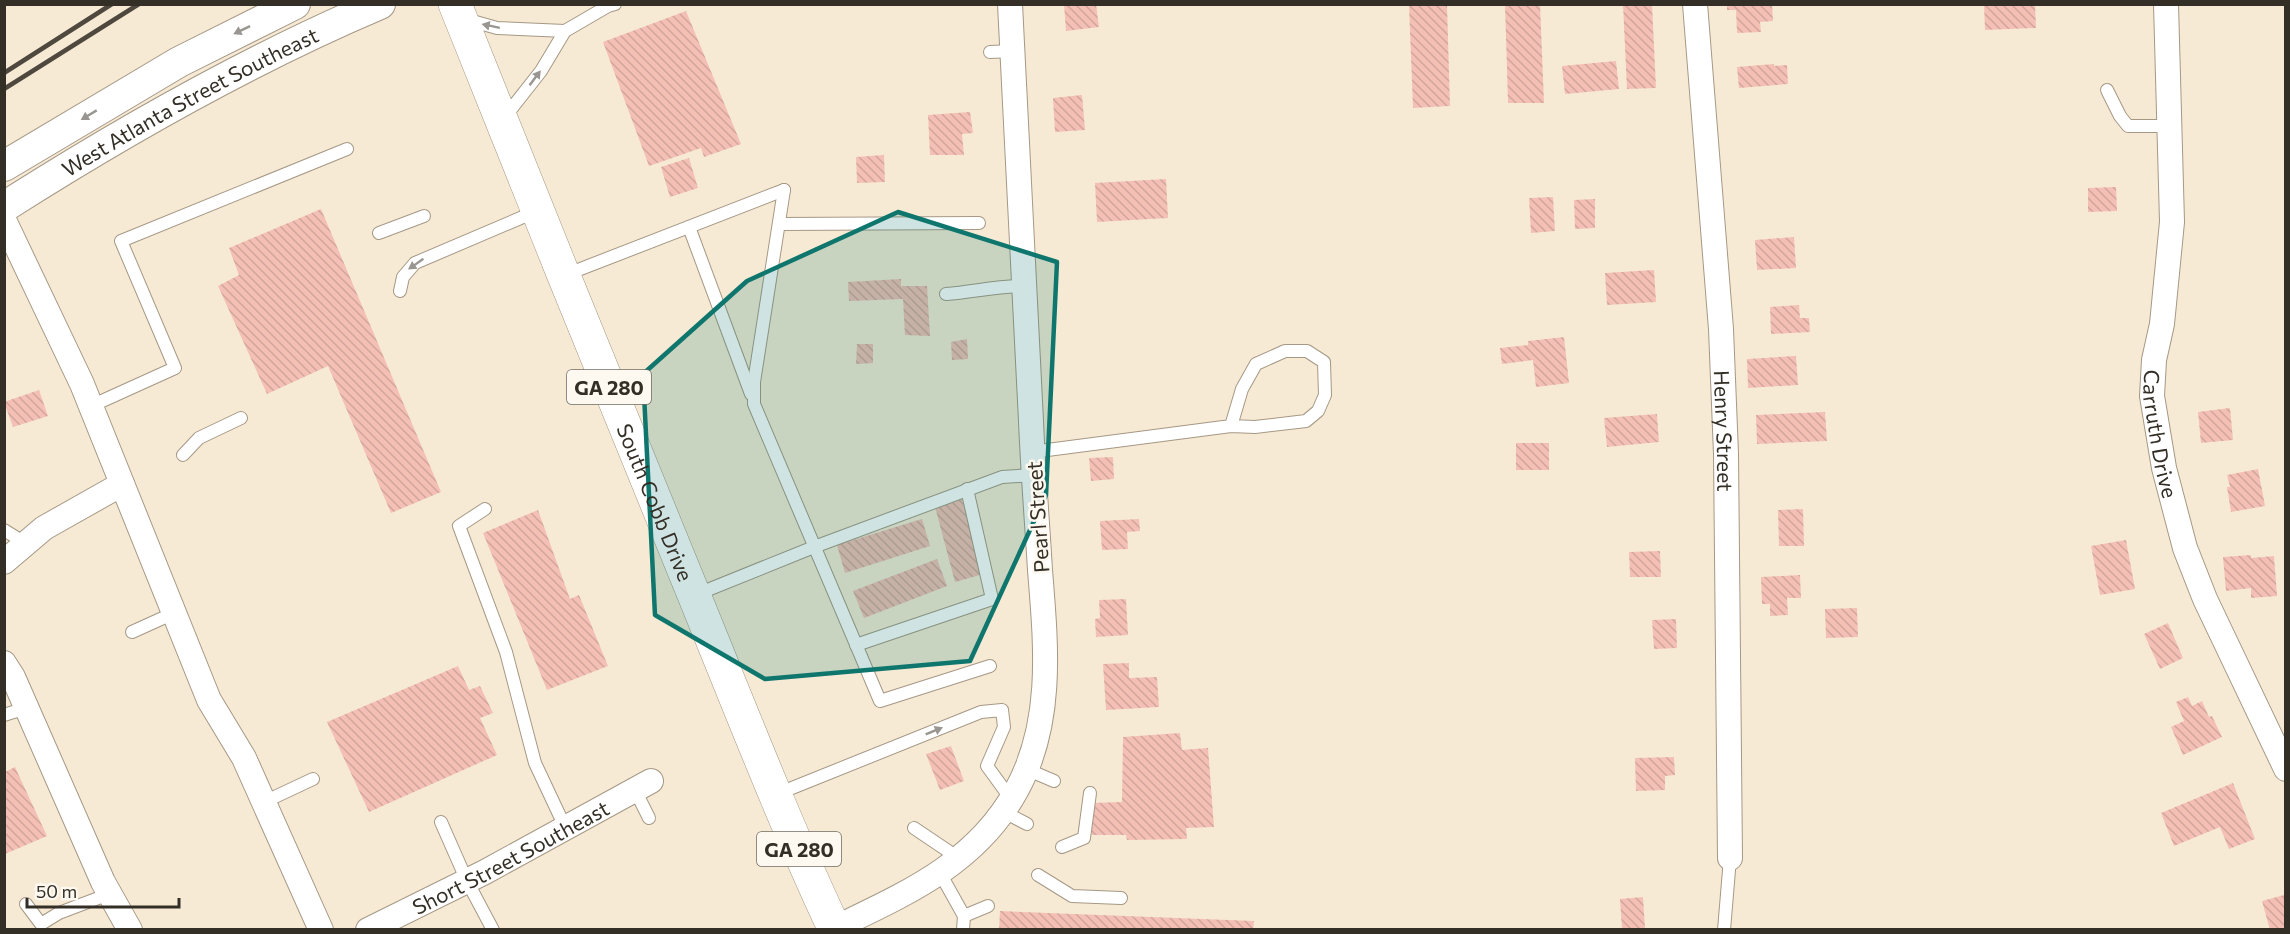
<svg xmlns="http://www.w3.org/2000/svg" width="2290" height="934" viewBox="0 0 2290 934" font-family="Commissioner,sans-serif">
  <style>
    .building { fill: url(#building-back-hatch) }
    .lines { fill: none; stroke-linecap: round; stroke-linejoin: round }
    .service-casing { stroke: #a59885; stroke-width: 14 }
    .minor-casing { stroke: #a59885; stroke-width: 26 }
    .tertiary-casing { stroke: #a59885; stroke-width: 32 }
    .primary-casing { stroke: #a59885; stroke-width: 34 }
    .service { stroke: #fff; stroke-width: 12 }
    .minor { stroke: #fff; stroke-width: 24 }
    .tertiary { stroke: #fff; stroke-width: 30 }
    .primary { stroke: #fff; stroke-width: 33 }
    .rail { stroke: #4e483e; stroke-width: 4.5 }
    .oneway { fill: #999692 }
    .marked { fill: #0f766e; fill-opacity: 0.2; stroke: #0f766e; stroke-width: 4.5; stroke-linejoin: round }
    .labels { text-anchor: middle; dominant-baseline: central; stroke-width: 5; stroke-linejoin: round; paint-order: stroke }
    .shield { fill: #fdf8f0; stroke: #706b63; stroke-width: 1.5 }
    .shield-label { font-size: 20px; font-weight: bold; fill: #332e26 }
    .street-label { font-size: 21px; fill: #332e26; stroke: #fdf8f0 }
  </style>
  <defs>
    <pattern id="building-back-hatch" width="6" height="6" patternUnits="userSpaceOnUse" patternTransform="scale(1.5)"><rect width="6" height="6" fill="#f4c0b5"/><path d="M-1 5l2 2M0 0l6 6M5-1l2 2" fill="none" stroke="#d2a59c"/></pattern>
  </defs>
  <rect width="100%" height="100%" fill="#f7ead5"/>
  <g class="building">
    <path d="M1064,4H1096L1099,27L1066,31Z"/>
    <path d="M1505,4H1540L1544,103H1508Z"/>
    <path d="M1623,4H1652L1656,88L1627,89Z"/>
    <path d="M1727,4H1772L1773,21L1760,22L1761,32L1737,33L1736,10H1727Z"/>
    <path d="M1984,4H2035L2036,28L1985,30Z"/>
    <path d="M1409,5H1447L1450,106L1413,108Z"/>
    <path d="M686,11L741,144L704,157L701,148L649,166L603,42Z"/>
    <path d="M1616,61L1619,89L1565,94L1562,66Z"/>
    <path d="M1774,64V66L1787,65L1788,84L1739,88L1737,67Z"/>
    <path d="M1082,95L1085,130L1055,132L1053,98Z"/>
    <path d="M970,112L973,133L962,134L964,155H930L928,115Z"/>
    <path d="M884,155L885,182L857,183L856,157Z"/>
    <path d="M689,158L698,188L670,197L661,167Z"/>
    <path d="M1166,179L1168,218L1097,222L1095,183Z"/>
    <path d="M2116,187L2117,211L2088,212V188Z"/>
    <path d="M1553,197L1555,231L1531,233L1529,198Z"/>
    <path d="M1595,199V228L1575,229L1574,200Z"/>
    <path d="M321,209L441,492L391,513L328,366L267,394L218,286L239,275L229,248Z"/>
    <path d="M1794,237L1796,268L1757,270L1755,240Z"/>
    <path d="M1654,270L1656,302L1607,305L1605,273Z"/>
    <path d="M901,279V286H927L930,336L905,335L903,299L849,301L848,282Z"/>
    <path d="M1799,305L1800,318H1809L1810,332L1771,334L1770,307Z"/>
    <path d="M1564,337L1569,383L1536,387L1533,360L1502,364L1500,348L1528,345V341Z"/>
    <path d="M967,339L968,359L952,360L951,342Z"/>
    <path d="M857,344H873V363L856,364Z"/>
    <path d="M1796,356L1798,385L1748,388L1747,359Z"/>
    <path d="M39,390L48,416L13,427L4,402Z"/>
    <path d="M2230,408L2233,440L2201,443L2198,412Z"/>
    <path d="M1825,412L1827,441L1757,444L1756,415Z"/>
    <path d="M1657,414L1659,442L1607,447L1604,418Z"/>
    <rect x="1516" y="443" width="33" height="27"/>
    <path d="M1113,457L1114,479L1091,481L1089,458Z"/>
    <path d="M2258,469L2265,506L2231,512L2227,487H2230L2227,475Z"/>
    <path d="M961,496L983,574L955,582L934,503Z"/>
    <path d="M1803,509L1804,546H1779L1778,510Z"/>
    <path d="M538,510L570,599L579,595L608,666L547,690L483,533Z"/>
    <path d="M922,519L930,546L845,573L837,545Z"/>
    <path d="M1139,519L1140,531L1127,532L1128,549L1102,550L1100,521Z"/>
    <path d="M2126,540L2135,589L2100,595L2091,546Z"/>
    <path d="M1660,551L1661,577H1630L1629,552Z"/>
    <path d="M2251,555V558L2274,556L2277,596L2251,598V588L2226,591L2223,557Z"/>
    <path d="M937,559L947,586L864,618L853,591Z"/>
    <path d="M1800,575L1801,598H1787L1788,615L1770,616V604H1762L1761,577Z"/>
    <path d="M1126,599L1128,635L1096,637L1095,619L1100,618L1099,600Z"/>
    <path d="M1857,608L1858,637L1826,638L1825,609Z"/>
    <path d="M1676,619L1677,648L1654,649L1652,620Z"/>
    <path d="M2168,623L2183,658L2160,669L2144,634Z"/>
    <path d="M1129,663V678L1157,677L1159,707L1106,710L1103,664Z"/>
    <path d="M458,666L469,690L480,686L493,713L480,718L497,755L369,812L327,722Z"/>
    <path d="M2188,697L2192,706L2202,701L2209,717L2212,716L2222,737L2183,755L2171,727L2184,721L2176,702Z"/>
    <path d="M1180,733L1182,750L1208,748L1214,827L1186,828L1187,839L1127,840L1126,835H1092V803L1122,802L1123,737Z"/>
    <path d="M951,746L964,781L940,790L926,754Z"/>
    <path d="M1674,757L1675,775L1665,776V790L1636,791L1635,758Z"/>
    <path d="M15,767L47,836L5,854V772Z"/>
    <path d="M2233,783L2255,839L2229,849L2220,827L2174,846L2161,813Z"/>
    <path d="M2284,895L2286,930H2270L2262,901Z"/>
    <path d="M1643,897L1645,928L1622,929L1620,899Z"/>
    <path d="M1000,911L1254,921L1253,930H999Z"/>
  </g>
  <g class="lines">
    <g class="service-casing">
      <g id="service">
        <path d="M465,19L497,28L565,31"/>
        <path d="M990,52L1012,51"/>
        <path d="M2107,90L2120,116L2128,126H2170"/>
        <path d="M504,118L541,71L565,31L608,6L615,4"/>
        <path d="M784,190L754,382V404L880,701L990,666"/>
        <path d="M779,224L979,223"/>
        <path d="M689,227L751,394"/>
        <path d="M379,233L424,216"/>
        <path d="M565,275L784,190"/>
        <path d="M400,291L403,277L415,263L537,211"/>
        <path d="M946,294C973,292 997,286 1024,286"/>
        <path d="M91,406L175,368L121,241L347,149"/>
        <path d="M1032,452L1231,426L1255,427L1306,421L1318,411L1325,395L1324,362L1307,351H1285L1256,364L1242,389L1231,426"/>
        <path d="M183,455L199,438L241,418"/>
        <path d="M485,509L459,526L506,652L535,763L565,827"/>
        <path d="M4,530L25,543"/>
        <path d="M695,595L814,547L1002,477L1034,475"/>
        <path d="M132,632L174,613"/>
        <path d="M856,645L992,599L967,489"/>
        <path d="M4,715L26,708"/>
        <path d="M1026,769L1054,781"/>
        <path d="M635,790L649,818"/>
        <path d="M777,794L981,712L1002,710L1004,727L987,766L1011,799"/>
        <path d="M264,802L313,779"/>
        <path d="M1002,811L1027,824"/>
        <path d="M441,822L467,881L493,930"/>
        <path d="M914,828L960,859"/>
        <path d="M1062,847L1084,838L1090,793"/>
        <path d="M940,873L964,916L963,930"/>
        <path d="M1038,875L1072,896L1121,898"/>
        <path d="M26,904L41,924L59,913L109,894"/>
        <path d="M964,916L988,906"/>
        <path d="M1724,930L1730,858"/>
      </g>
    </g>
    <g class="minor-casing">
      <g id="minor">
        <path id="s1" d="M1695,4L1721,329L1726,454L1730,858"/>
        <path id="s2" d="M2166,4L2172,222L2162,324L2154,360L2152,396L2164,468L2185,548L2205,599L2286,769"/>
        <path d="M4,220L82,384L209,700L244,758L321,930"/>
        <path d="M4,562L44,528L122,484"/>
        <path d="M4,663L13,677L103,882L130,930"/>
        <path d="M835,928C905,894 976,864 1016,791C1054,723 1046,645 1040,570C1037,520 1033,471 1031,421C1023,282 1016,143 1010,4"/>
        <path id="s3" d="M368,930L485,872L651,781"/>
      </g>
    </g>
    <g class="tertiary-casing">
      <g id="tertiary">
        <path d="M4,166L179,62L295,4"/>
        <path id="s4" d="M4,207C125,130 248,60 380,4"/>
      </g>
    </g>
    <g class="primary-casing">
      <g id="primary">
        <path id="s5" d="M455,4C530,194 608,384 685,573C734,692 780,813 835,930"/>
      </g>
    </g>
    <use href="#service" class="service"/>
    <use href="#minor" class="minor"/>
    <use href="#tertiary" class="tertiary"/>
    <use href="#primary" class="primary"/>
    <g class="rail">
      <path d="M4,73L112,4"/>
      <path d="M4,89L139,4"/>
    </g>
  </g>
  <defs><path id="oneway-solid" d="M-6-.8H1V-3.2L6.5 0L1 3.2V.8H-6Z" transform="scale(1.5)"/></defs>
  <g class="oneway">
    <use href="#oneway-solid" transform="translate(491 26) rotate(-168)"/>
    <use href="#oneway-solid" transform="translate(242 30) rotate(154)"/>
    <use href="#oneway-solid" transform="translate(535 78) rotate(-53)"/>
    <use href="#oneway-solid" transform="translate(89 115) rotate(149)"/>
    <use href="#oneway-solid" transform="translate(416 264) rotate(145)"/>
    <use href="#oneway-solid" transform="translate(934 731) rotate(-22)"/>
  </g>
  <path class="marked" d="M898,212L1057,262L1046,495L970,661L765,679L655,615L643,374L747,281Z"/>
  <g class="labels">
    <g class="shield">
      <rect x="567" y="370" width="84" height="34" rx="4.5"/>
      <rect x="757" y="832" width="84" height="34" rx="4.5"/>
    </g>
    <g class="shield-label">
      <text x="609" y="387">GA 280</text>
      <text x="799" y="849">GA 280</text>
    </g>
    <g class="street-label">
      <text stroke="none"><textPath href="#s4" startOffset="214">West Atlanta Street Southeast</textPath></text>
      <text stroke="none"><textPath href="#s1" startOffset="428">Henry Street</textPath></text>
      <text stroke="none"><textPath href="#s2" startOffset="432">Carruth Drive</textPath></text>
      <text stroke="none"><textPath href="#s5" startOffset="537">South Cobb Drive</textPath></text>
      <text transform="translate(1037 517) rotate(-94)">Pearl Street</text>
      <text stroke="none"><textPath href="#s3" startOffset="160">Short Street Southeast</textPath></text>
    </g>
  </g>
  <rect width="2290" height="934" fill="none" stroke="#332e26" stroke-width="12"/>
  <path d="M27 898v9h152v-9" fill="none" stroke="#332e26" stroke-width="3"/>
  <text x="36" y="898" font-size="18" fill="#332e26" stroke="#fdf8f0" stroke-width="4.5" paint-order="stroke">50 m</text>
</svg>
